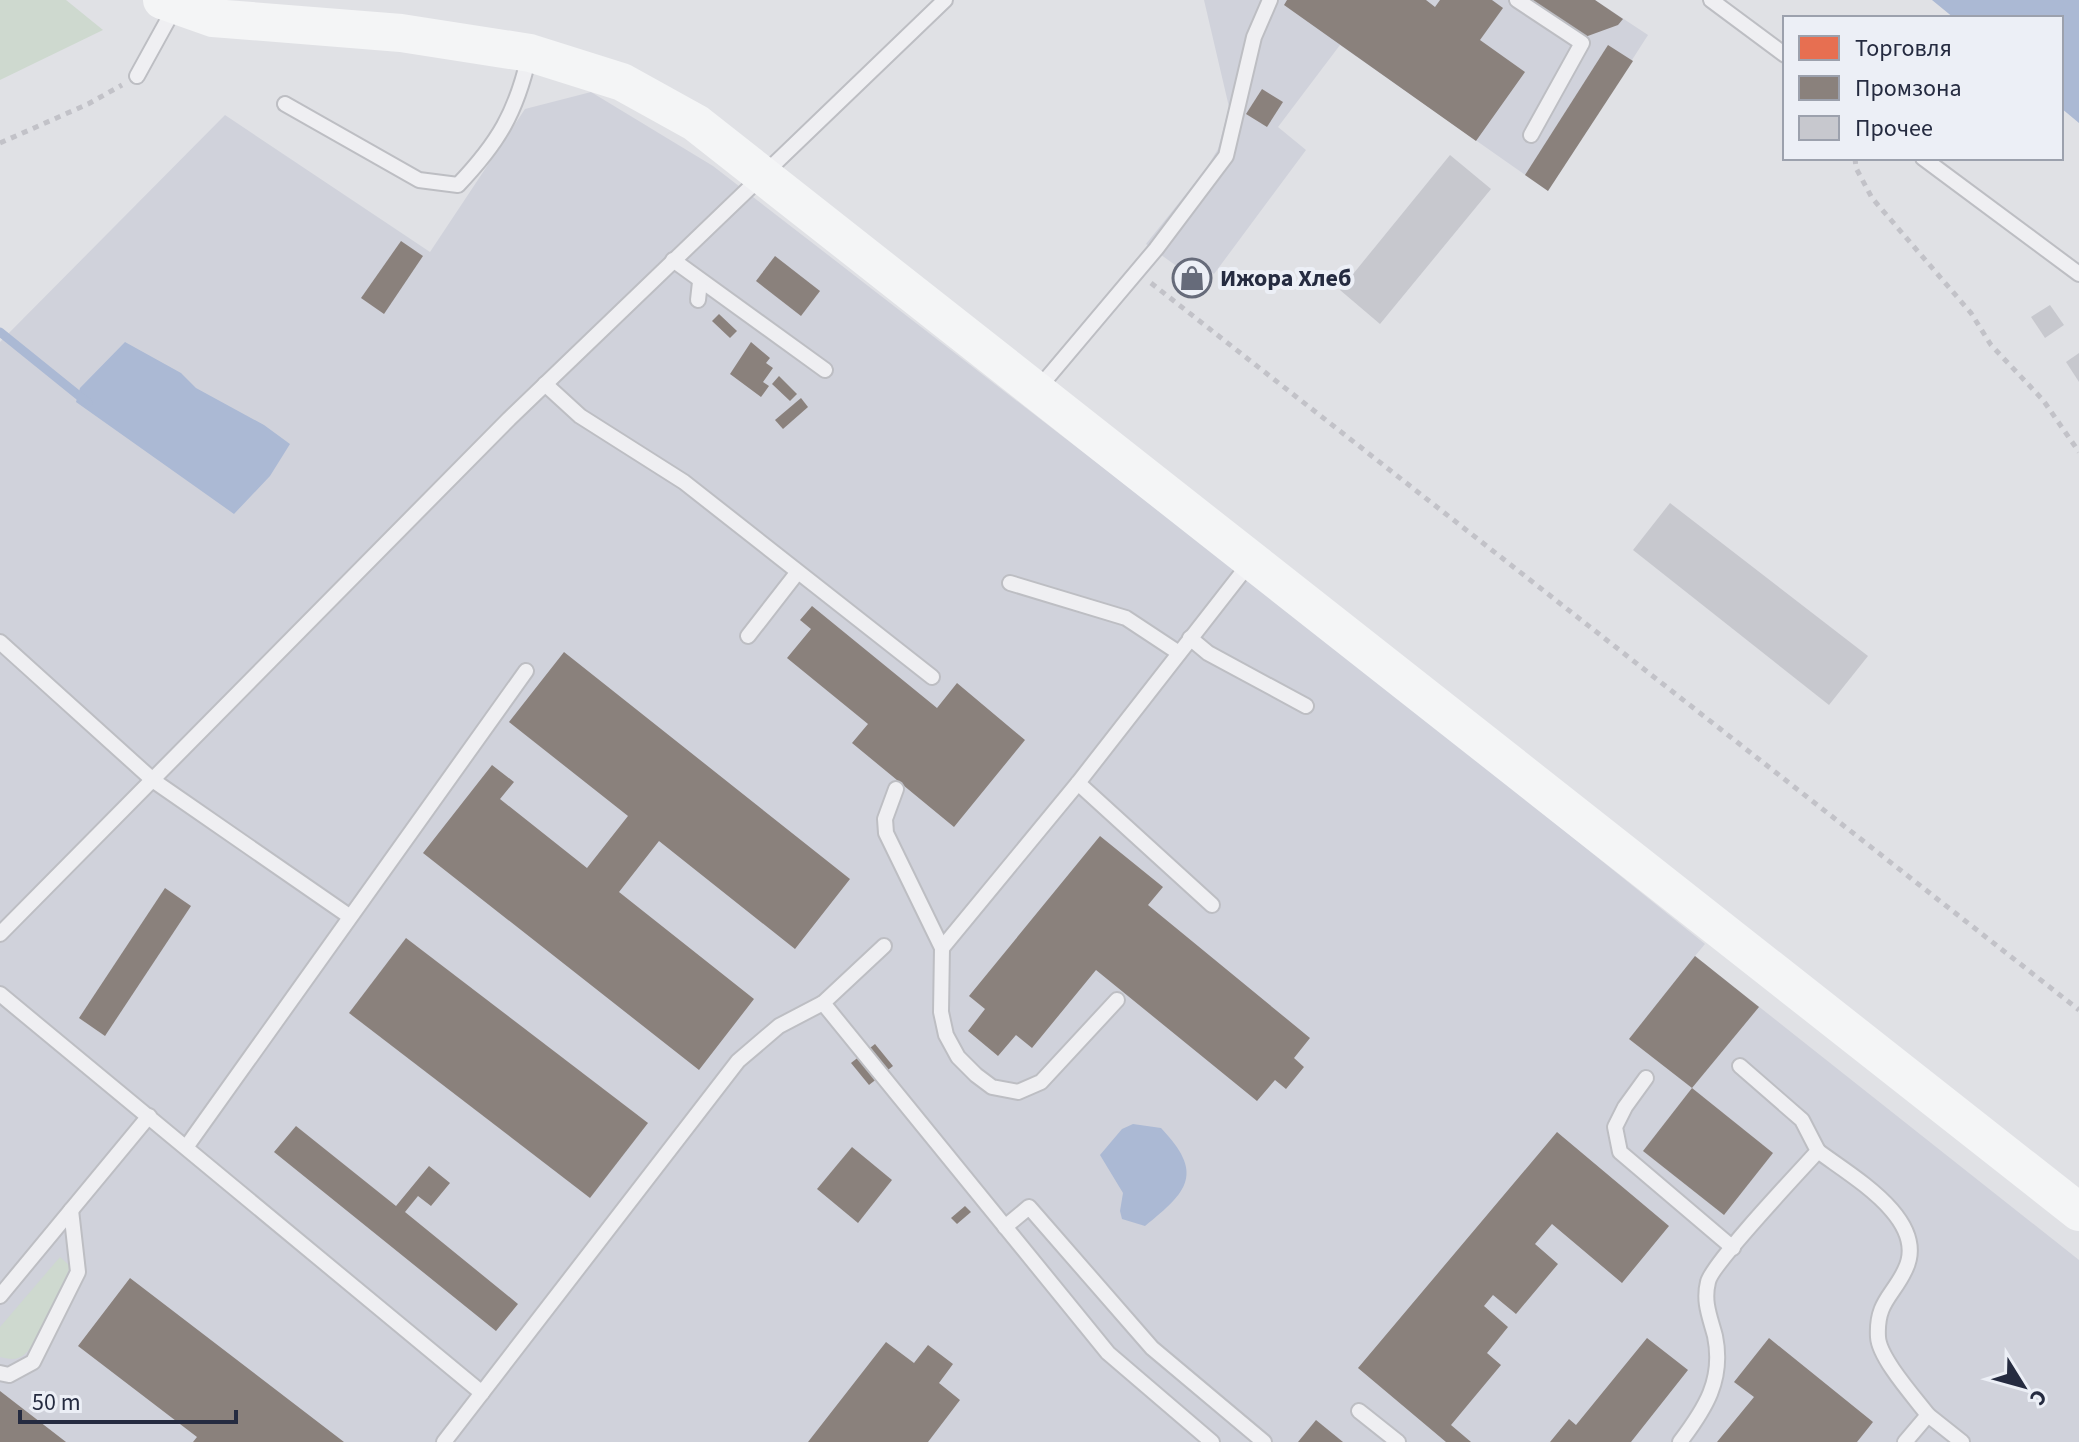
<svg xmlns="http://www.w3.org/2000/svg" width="2079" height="1442" viewBox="0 0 2079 1442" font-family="'Source Sans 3',sans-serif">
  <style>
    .built { fill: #d0d2db }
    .green { fill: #ced9cf }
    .water { fill: #abb9d4 }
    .shops { fill: #e76f51 }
    .industry { fill: #8a817c }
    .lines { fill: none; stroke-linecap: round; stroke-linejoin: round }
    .stream { stroke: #abb9d4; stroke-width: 9 }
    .building { fill: #c7c8ce }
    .lane-casing { stroke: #bdbec3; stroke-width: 18 }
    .path { stroke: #c2c2c8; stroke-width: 5; stroke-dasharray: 6 6; stroke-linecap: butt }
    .lane { stroke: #efeff2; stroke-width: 14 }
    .secondary { stroke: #f4f5f6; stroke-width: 38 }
    .labels { text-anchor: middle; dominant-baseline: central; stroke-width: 8; stroke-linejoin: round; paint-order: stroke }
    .poi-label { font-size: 24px; font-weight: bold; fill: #252b40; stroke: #eceff6; text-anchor: start }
  </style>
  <rect width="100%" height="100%" fill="#e0e1e5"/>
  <g class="built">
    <path d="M1204,0H1595L1648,35L1548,191L1340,45L1278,127L1306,150L1214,274L1192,258L1182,270L1146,244L1206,169L1218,149L1229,107Z"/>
    <path d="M591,92L713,166L1362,668L1705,944L1695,956L2079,1260V1442H0V342L225,115L430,252L525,109Z"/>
  </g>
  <g class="green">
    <path d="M0,0H66L103,30L0,80Z"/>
    <path d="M60,1257L70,1266C64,1284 38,1343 25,1354C17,1361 9,1359 0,1357V1327Z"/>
  </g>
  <g class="water">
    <path d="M1932,0H2079V123L2061,108V18H1954Z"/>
    <path d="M125,342L181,373L196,388L264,425L290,444L270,476L234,514L76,402L80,388Z"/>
    <path d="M1133,1124L1161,1128C1204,1173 1189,1191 1145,1226L1122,1219L1120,1211L1123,1193L1100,1155L1122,1129Z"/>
  </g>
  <path class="shops" d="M1191,263L1207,276L1193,294L1177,281Z"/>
  <g class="industry">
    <path d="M1287,0H1426L1435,7L1440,0H1492L1503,8L1480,40L1525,72L1476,141L1284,5Z"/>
    <path d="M1532,0H1595L1623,19L1618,25L1585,37Z"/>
    <path d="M1608,45L1633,61L1548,191L1525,175Z"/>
    <path d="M1262,89L1283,102L1267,127L1246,114Z"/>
    <path d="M401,241L423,256L384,314L361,298Z"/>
    <path d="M775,256L820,291L801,316L756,281Z"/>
    <path d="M719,314L737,331L730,338L712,321Z"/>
    <path d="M751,342L770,358L766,363L773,368L763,382L769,386L761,397L730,374Z"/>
    <path d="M779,376L797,394L790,401L772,384Z"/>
    <path d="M801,398L808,407L783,429L775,420Z"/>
    <path d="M812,606L937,708L957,683L1025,740L954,827L852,743L868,724L787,658L811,629L800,620Z"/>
    <path d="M564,652L850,879L795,949L659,841L619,892L754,999L699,1070L423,853L492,765L514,782L500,799L587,868L628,816L509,722Z"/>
    <path d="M1100,836L1163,887L1148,905L1310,1038L1294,1058L1304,1067L1286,1089L1275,1080L1257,1101L1096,970L1032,1048L1016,1035L998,1056L968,1031L985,1009L969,996Z"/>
    <path d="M165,888L191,906L105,1036L79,1018Z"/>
    <path d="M406,938L648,1123L590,1198L349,1013Z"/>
    <path d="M1695,956L1759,1007L1692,1088L1629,1039Z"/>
    <path d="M875,1044L893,1066L869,1085L851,1063Z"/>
    <path d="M1692,1088L1773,1153L1724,1215L1643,1151Z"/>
    <path d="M296,1126L396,1206L429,1166L450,1183L431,1206L418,1196L405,1212L518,1304L496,1331L274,1152Z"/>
    <path d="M1557,1132L1669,1226L1622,1283L1552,1224L1535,1244L1558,1264L1516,1314L1493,1295L1484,1306L1508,1327L1487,1353L1501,1365L1451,1425L1471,1442H1446L1358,1368Z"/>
    <path d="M852,1147L892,1180L858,1223L817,1189Z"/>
    <path d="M965,1206L971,1212L957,1224L951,1218Z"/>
    <path d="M130,1278L344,1442H193L197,1437L78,1346Z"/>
    <path d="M1647,1338L1688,1370L1631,1442H1550L1569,1419L1576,1425Z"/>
    <path d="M1769,1338L1873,1422L1857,1442H1717L1754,1397L1734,1382Z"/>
    <path d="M886,1342L914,1363L928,1345L953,1364L939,1383L960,1400L928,1442H808Z"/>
    <path d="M0,1391L66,1442H0Z"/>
    <path d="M1316,1420L1343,1442H1298Z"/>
  </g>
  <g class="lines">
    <path class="stream" d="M0,332L88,403"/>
  </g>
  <g class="building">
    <path d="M1450,155L1491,189L1380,324L1340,290Z"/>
    <path d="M2050,305L2064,325L2045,338L2031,317Z"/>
    <path d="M2079,353V382L2066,362Z"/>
    <path d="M1670,503L1868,656L1829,705L1633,550Z"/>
  </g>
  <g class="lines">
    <g class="lane-casing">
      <g id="lane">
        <path d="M1517,0L1582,43L1531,135"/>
        <path d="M1711,0L1785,55"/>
        <path d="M137,76L175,7"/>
        <path d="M285,104L419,180L458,185C498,143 516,113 529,56"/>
        <path d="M1923,158L2079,274"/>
        <path d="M673,260L825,370"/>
        <path d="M698,300L700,282"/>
        <path d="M545,384L580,416L684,482L932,677"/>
        <path d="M1037,390L1156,249L1226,156L1254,37L1270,0"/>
        <path d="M1010,583L1126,618L1179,653"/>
        <path d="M748,636L797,573"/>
        <path d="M1190,638L1208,653L1306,706"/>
        <path d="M0,642L154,781L349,916"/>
        <path d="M1078,783L1212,905"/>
        <path d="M896,789L885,819L886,833L942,948L941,1012L946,1035L958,1057L976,1075L992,1087L1018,1092L1041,1082L1117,1000"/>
        <path d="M0,934L509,419L945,0"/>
        <path d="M942,948L1078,783L1252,560"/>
        <path d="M0,994L482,1393"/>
        <path d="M823,1003L1108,1353L1212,1442"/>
        <path d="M1646,1078L1625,1107L1615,1127L1620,1152L1733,1248"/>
        <path d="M187,1146L526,671"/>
        <path d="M1818,1151C1851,1176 1930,1220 1905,1270C1893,1296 1876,1302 1878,1337C1879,1358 1915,1398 1928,1415L1905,1442"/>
        <path d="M1005,1227L1029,1207L1152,1348L1264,1442"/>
        <path d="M0,1296L149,1116"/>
        <path d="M0,1373L9,1375L33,1362L78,1272L71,1210"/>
        <path d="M1359,1411L1398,1442"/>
        <path d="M1928,1415L1962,1442"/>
        <path d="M444,1442L738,1061L779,1026L823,1003L884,946"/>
        <path d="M1680,1442C1705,1409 1724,1380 1715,1336C1710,1317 1703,1302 1708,1282C1711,1265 1800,1171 1818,1151L1802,1120L1740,1066"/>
      </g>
    </g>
    <g class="path">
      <path d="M0,143L88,104L122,85"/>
      <path d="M1855,158L1856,168L1872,198L1971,313L1991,345L2043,400L2079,452"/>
      <path d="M1151,283L2079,1010"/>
    </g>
    <use href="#lane" class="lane"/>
    <path class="secondary" d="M162,0L213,18L401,33L530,53L622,82L696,123L2079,1212"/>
  </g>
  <defs>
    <g id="shop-ring" transform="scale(2)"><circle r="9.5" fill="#eceff6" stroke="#666b7a" stroke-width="1.5"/><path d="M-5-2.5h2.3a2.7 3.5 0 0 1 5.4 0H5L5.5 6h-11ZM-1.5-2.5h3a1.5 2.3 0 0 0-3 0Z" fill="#666b7a"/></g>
  </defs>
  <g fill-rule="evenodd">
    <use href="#shop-ring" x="1192" y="278"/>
  </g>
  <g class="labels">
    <g class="poi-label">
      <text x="1220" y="278">Ижора Хлеб</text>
    </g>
  </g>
  <rect x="1783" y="16" width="280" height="144" fill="#eceff6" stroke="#9ca1ad" stroke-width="2"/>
  <rect x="1799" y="36" width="40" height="24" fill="#e76f51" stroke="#9ca1ad" stroke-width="2"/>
  <text x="1855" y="56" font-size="24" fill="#252b40">Торговля</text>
  <rect x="1799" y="76" width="40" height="24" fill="#8a817c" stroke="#9ca1ad" stroke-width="2"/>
  <text x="1855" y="96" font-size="24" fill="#252b40">Промзона</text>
  <rect x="1799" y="116" width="40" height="24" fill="#c7c8ce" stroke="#9ca1ad" stroke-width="2"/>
  <text x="1855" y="136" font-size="24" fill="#252b40">Прочее</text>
  <g transform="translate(2023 1386) rotate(127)" stroke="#eceff6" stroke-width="6" paint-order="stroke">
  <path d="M0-6L14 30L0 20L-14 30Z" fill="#252b40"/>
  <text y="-12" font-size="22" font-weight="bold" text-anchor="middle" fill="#252b40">С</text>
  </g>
  <path d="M20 1410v12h216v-12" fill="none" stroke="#252b40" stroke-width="4"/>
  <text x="32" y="1410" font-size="24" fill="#252b40" stroke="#eceff6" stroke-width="6" paint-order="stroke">50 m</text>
</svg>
